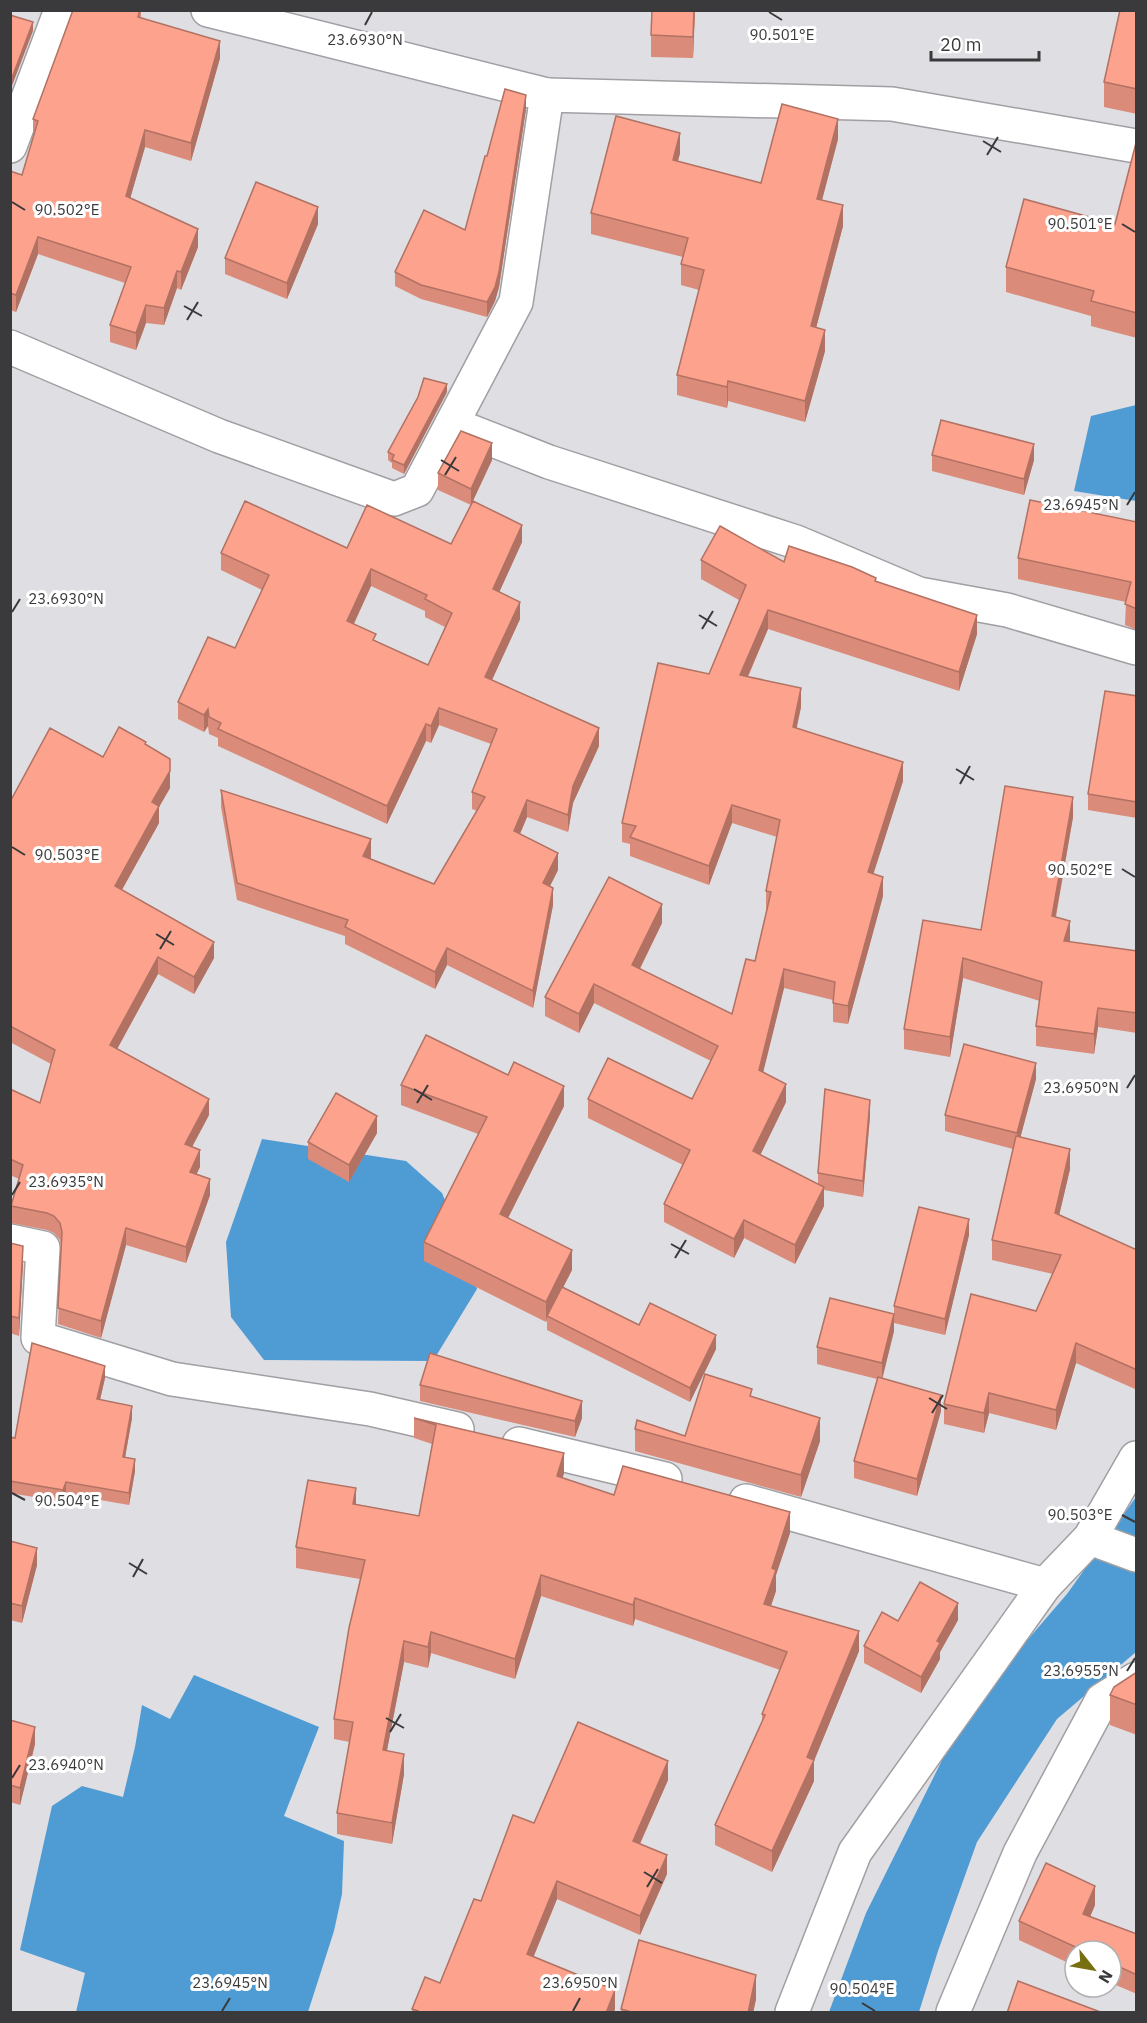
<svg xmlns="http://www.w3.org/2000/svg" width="1147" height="2023" viewBox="0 0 1147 2023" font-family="'IBM Plex Sans',sans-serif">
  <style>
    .water { fill: #4f9bd4 }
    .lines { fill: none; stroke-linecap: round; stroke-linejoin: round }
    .minor-casing { stroke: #a09fa3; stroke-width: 36 }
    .minor { stroke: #fff; stroke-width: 33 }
    .wall { fill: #da8b79; fill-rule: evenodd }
    .shaded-wall { fill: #b17163 }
    .building { fill: #fda28d; stroke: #b17163; stroke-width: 1.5; fill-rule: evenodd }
    .ticks { fill: none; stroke: #3a393b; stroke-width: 2 }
    .ticks-label { font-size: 15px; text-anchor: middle; fill: #3a393b; stroke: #fff; stroke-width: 6; stroke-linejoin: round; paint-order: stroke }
  </style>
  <rect width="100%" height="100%" fill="#dfdee2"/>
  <g class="water">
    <path d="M1136,405V501L1074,491L1091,416Z"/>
    <path d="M262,1139L406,1161L442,1193L461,1238L477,1289L433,1361L264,1360L231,1317L226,1242Z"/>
    <path d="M1136,1497V1652L1057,1719L977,1842L938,1951L919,2012H829L866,1913L967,1710L1067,1594Z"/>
    <path d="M194,1675L319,1727L284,1816L344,1841L342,1894L334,1931L308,2012H76L85,1973L20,1950L52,1806L82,1786L123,1797L135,1747L142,1705L170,1719Z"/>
  </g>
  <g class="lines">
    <g class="minor-casing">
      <g id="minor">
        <path d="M208,10L547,95"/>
        <path d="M10,146L61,10"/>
        <path d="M10,347L219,436L394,499L417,490L516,302L547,95L892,104L1136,146"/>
        <path d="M452,424L549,462L796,542L919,594L1007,610L1136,648"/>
        <path d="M10,1241L43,1248L38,1338L172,1379L370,1409L457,1429"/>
        <path d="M519,1444L665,1479"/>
        <path d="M746,1501L1045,1585"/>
        <path d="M1090,1538L1136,1555"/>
        <path d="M792,2012L855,1852L1045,1585L1090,1538L1136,1458"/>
        <path d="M953,2012L1020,1853L1102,1700L1136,1679"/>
      </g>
    </g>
    <use href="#minor" class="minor"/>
  </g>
  <g class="wall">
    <path d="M141,10V18L220,58L191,161L145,147L130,198L198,247L181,290L177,288L164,325L146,323L136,350L110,342V325L125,283L38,254L16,312L10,310V171L22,175L33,137V119Z"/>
    <path d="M695,10L693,58L651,57V35Z"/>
    <path d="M1137,10V114L1104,107V82Z"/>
    <path d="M526,109L499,287L495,301L487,317L421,299L395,286V272L465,230L487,156Z"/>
    <path d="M838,139L822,200L843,226L816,328L825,351L805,422L728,401L727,408L677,395V375L699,290L681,285V264L683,257L591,234V213L680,153L678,161L761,183Z"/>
    <path d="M1137,139V338L1091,326V316L1006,292V267L1115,224Z"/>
    <path d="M318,224L287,299L225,274V258Z"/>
    <path d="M447,392L404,474L392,468V463L388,460V452Z"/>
    <path d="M932,455L1034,460L1024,495L932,471Z"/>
    <path d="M492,460L471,505L438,490V473Z"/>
    <path d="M1137,522V630L1125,625L1126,602L1018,579V558Z"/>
    <path d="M522,542L499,592L520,619L492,680L599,746L573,803L568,832L527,817L520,834L558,870L550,886L553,905L533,1008L447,965L435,989L345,944V936L237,900L221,807V790L371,857L370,859L434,884L477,811L472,809V792L491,744L439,725L431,743L426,741L387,824L218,746V738L209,734L208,726L204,732L178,719V702L235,648L262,590L221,570V553ZM371,586L425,611V617L445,627L428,665L376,641L354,624Z"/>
    <path d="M701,560L784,562L876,582L977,634L959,691L768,629L748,677L801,707L796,728L903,781L873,874L883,896L848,1024L833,1022V1000L784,988L763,1072L786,1102L760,1155L818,1184V1173L870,1116L863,1197L824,1190V1206L795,1264L744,1238L734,1258L664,1222V1204L683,1165L588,1118V1099H692L711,1061L594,1003L579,1033L545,1016V997L662,923L640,969L732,1014L755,961L767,910L766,909V891L777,837L732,823L709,885L630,856V844L622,842V823L709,674L739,600L701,579Z"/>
    <path d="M1137,696V818L1088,810V794Z"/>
    <path d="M146,745L170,788L159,807V823L122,890L214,958L194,994L158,974L117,1049L209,1115L192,1147L200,1167L196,1174L210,1195L186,1263L126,1245L101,1338L58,1324L61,1245L60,1240L54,1233L47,1230L11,1223V1206L19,1179L10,1175V1089L40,1103L51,1064L10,1042V802L103,757Z"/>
    <path d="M1073,817L1056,917L1070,942L1137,951V1033L1098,1027L1094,1054L1036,1046V1026L1040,1001L963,978L950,1057L904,1049V1029L981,930Z"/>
    <path d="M1036,1079L1020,1138L1070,1169L1059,1215L1137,1250V1387L1135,1389L1076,1363L1056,1430L989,1413L984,1433L944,1424V1404L1036,1311L1053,1274L992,1260V1240L1013,1149L945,1131V1115Z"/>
    <path d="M401,1085L564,1106L508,1218L572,1270L563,1287L639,1325L716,1349L690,1402L547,1330V1320L546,1322L424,1261V1242L478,1134L401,1105Z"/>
    <path d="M377,1133L349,1182L308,1159V1142Z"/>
    <path d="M969,1235L945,1335L894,1323V1331L882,1378L941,1411L917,1496L854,1478V1461L877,1379L817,1364V1347L894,1314V1306Z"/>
    <path d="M10,1243L23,1263L19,1336L10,1333Z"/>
    <path d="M105,1378L100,1400L132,1418L125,1457L135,1471L129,1505L66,1494L63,1502L10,1493V1437L15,1438Z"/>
    <path d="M420,1385L582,1418L575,1437L420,1401Z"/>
    <path d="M752,1396L820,1441L801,1497L635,1451V1429L685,1436Z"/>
    <path d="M414,1418L564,1453V1473L562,1478L614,1495L790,1533L776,1575V1591L771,1606L859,1651L814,1760V1781L772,1872L715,1845V1825L762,1722V1714L780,1670L635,1619L633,1626L541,1596L515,1679L431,1653L428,1668L404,1662L387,1750L404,1774L392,1844L337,1834V1813L350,1742L334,1739V1719L360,1579L296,1568V1547L356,1504L419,1516L432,1444L414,1438Z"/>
    <path d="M10,1541L37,1565L22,1623L10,1620Z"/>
    <path d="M958,1620L940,1652V1659L921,1693L864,1663V1646L898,1621Z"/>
    <path d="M1137,1672V1735L1110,1725V1695Z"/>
    <path d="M10,1720L35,1744L20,1805L10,1802Z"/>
    <path d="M668,1780L640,1844L667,1874L640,1935L557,1899L533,1957L615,2008L614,2013H412V2009L440,1983L481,1901L534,1823Z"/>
    <path d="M1095,1905L1090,1917L1137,1934V1994L1111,1983V1951H1075V1966L1019,1940V1921Z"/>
    <path d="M756,1999L753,2013H621V2009Z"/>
  </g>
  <g class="shaded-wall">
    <path d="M694,10H695L693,58V37Z"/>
    <path d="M33,22V31L10,91V83Z"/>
    <path d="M220,41V58L191,161V143Z"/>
    <path d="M526,95V109L499,287L495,301L487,317V302Z"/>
    <path d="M838,119V139L817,219V199Z"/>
    <path d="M145,130V147L126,213V196Z"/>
    <path d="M680,133V153L673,180V160Z"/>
    <path d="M843,205V226L811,347V326Z"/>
    <path d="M318,207V224L287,299V283Z"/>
    <path d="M198,229V247L181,290V272Z"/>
    <path d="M38,237V254L16,312V295Z"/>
    <path d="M177,271V288L164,325V308Z"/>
    <path d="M146,305V323L136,350V333Z"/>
    <path d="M825,330V351L805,422V401Z"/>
    <path d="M728,381V401L727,408V387Z"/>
    <path d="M447,384V392L404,474V465Z"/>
    <path d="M492,443V460L471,505V489Z"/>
    <path d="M1034,444V460L1024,495V479Z"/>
    <path d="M522,525V542L493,606V589Z"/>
    <path d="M371,569V586L347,638V621Z"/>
    <path d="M520,602V619L485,695V677Z"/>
    <path d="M768,610V629L740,694V675Z"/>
    <path d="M977,615V634L959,691V672Z"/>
    <path d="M801,688V707L793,746V727Z"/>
    <path d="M439,708V725L431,743V726Z"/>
    <path d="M208,709V726L204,732V715Z"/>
    <path d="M426,724V741L387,824V806Z"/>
    <path d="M599,728V746L573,803L568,832V815L573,786Z"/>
    <path d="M903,762V781L868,891V872Z"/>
    <path d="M170,771V788L159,807V823L115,902V886L152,802Z"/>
    <path d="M1073,797V817L1052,936V916Z"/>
    <path d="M527,800V817L514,848V831Z"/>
    <path d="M732,805V823L709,885V866Z"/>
    <path d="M371,839V857L363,873V856Z"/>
    <path d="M558,853V870L543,900V883Z"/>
    <path d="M883,877V896L848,1024V1006Z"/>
    <path d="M553,888V905L533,1008V991Z"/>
    <path d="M662,904V923L632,984V965Z"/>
    <path d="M1070,921V941L1064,961V941Z"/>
    <path d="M214,942V958L194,994V977Z"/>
    <path d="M447,948V965L435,989V972Z"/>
    <path d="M158,957V974L110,1062V1045Z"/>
    <path d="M963,958V978L950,1057V1037Z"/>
    <path d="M784,969V988L759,1089V1070Z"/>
    <path d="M594,984V1003L579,1033V1014Z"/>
    <path d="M1098,1008V1027L1094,1054V1034Z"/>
    <path d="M1036,1063V1079L1017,1150V1133Z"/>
    <path d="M786,1084V1102L753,1170V1151Z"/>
    <path d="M564,1086V1106L500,1234V1214Z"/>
    <path d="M209,1099V1115L185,1160V1144Z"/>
    <path d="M870,1100V1116L863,1197V1181Z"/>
    <path d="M377,1116V1133L349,1182V1165Z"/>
    <path d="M1070,1149V1169L1055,1233V1213Z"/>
    <path d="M200,1150V1167L190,1188V1172Z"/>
    <path d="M210,1179V1195L186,1263V1247Z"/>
    <path d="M824,1187V1206L795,1264V1245Z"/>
    <path d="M969,1219V1235L945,1335V1319Z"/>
    <path d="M744,1220V1238L734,1258V1239Z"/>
    <path d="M126,1228V1245L101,1338V1321Z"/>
    <path d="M23,1246V1263L19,1336V1318Z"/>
    <path d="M572,1250V1270L548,1317L547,1316L546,1322V1302Z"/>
    <path d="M894,1314V1331L882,1380V1363Z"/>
    <path d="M716,1335V1349L690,1402V1388Z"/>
    <path d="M1076,1343V1363L1056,1430V1410Z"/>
    <path d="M105,1366V1378L97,1412V1399Z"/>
    <path d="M1137,1367V1387L1135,1389V1369Z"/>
    <path d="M989,1393V1413L984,1433V1413Z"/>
    <path d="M941,1395V1411L917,1496V1479Z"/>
    <path d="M582,1401V1418L575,1437V1421Z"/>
    <path d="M132,1406V1418L123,1469V1457Z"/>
    <path d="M820,1418V1441L801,1497V1475Z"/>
    <path d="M564,1453V1473L557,1497V1476Z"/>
    <path d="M135,1459V1471L129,1505V1493Z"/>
    <path d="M66,1482V1494L63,1502V1490Z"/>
    <path d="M356,1488V1509L353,1504Z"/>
    <path d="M790,1512V1533L776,1575V1591L764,1625V1604L772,1568Z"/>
    <path d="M37,1548V1565L22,1623V1606Z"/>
    <path d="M541,1575V1596L515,1679V1659Z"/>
    <path d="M635,1598V1619L633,1626V1605Z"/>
    <path d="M958,1603V1620L940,1652V1659L921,1693V1677L937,1641Z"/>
    <path d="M859,1631V1651L814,1761V1760V1781L772,1872V1851L807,1757Z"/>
    <path d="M431,1632V1653L428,1668V1647Z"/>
    <path d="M404,1641V1662L383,1771V1750Z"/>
    <path d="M12,1686V1703L10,1707V1690Z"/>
    <path d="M35,1727V1744L20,1805V1788Z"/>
    <path d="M404,1754V1774L392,1844V1823Z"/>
    <path d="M668,1761V1780L633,1859V1841Z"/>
    <path d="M667,1855V1874L640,1935V1916Z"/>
    <path d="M557,1881V1899L527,1973V1954Z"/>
    <path d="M1095,1886V1905L1083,1933V1914Z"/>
    <path d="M756,1975V1999L753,2013H748Z"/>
    <path d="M615,1990V2008L614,2013H606Z"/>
  </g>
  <g class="building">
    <path d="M73,10H140L138,17L220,41L191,143L145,130L126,196L198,229L181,272L177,271L164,308L146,305L136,333L110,325L131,267L38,237L16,295L10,293V171L22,175L38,121L33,119Z"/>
    <path d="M652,10H694L693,37L651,35Z"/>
    <path d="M1120,10H1137V89L1104,82Z"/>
    <path d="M10,15L33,22L10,83Z"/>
    <path d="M505,89L526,95L499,272L495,287L487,302L421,285L395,272L424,210L465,230L485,156H487Z"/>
    <path d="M782,104L838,119L817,199L843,205L811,326L825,330L805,401L728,381L727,387L677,375L704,270L681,264L688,238L591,213L616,116L680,133L673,160L761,183Z"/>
    <path d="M1137,139V313L1091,301L1094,291L1006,267L1024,199L1115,224Z"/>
    <path d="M256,182L318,207L287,283L225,258Z"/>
    <path d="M424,378L447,384L404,465L392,460L394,455L388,452L418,397Z"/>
    <path d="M941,420L1034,444L1024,479L932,455Z"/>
    <path d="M461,431L492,443L471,489L438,473Z"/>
    <path d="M1030,500L1137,522V609L1125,604L1131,582L1018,558Z"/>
    <path d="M245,501L347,548L367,505L451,544L473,501L522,525L493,589L520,602L485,677L599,728L573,786L568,815L527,800L514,831L558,853L543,883L553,888L533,991L447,948L435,972L345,927L348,920L237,883L221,790L371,839L363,856L434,884L485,797L472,792L497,729L439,708L431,726L426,724L387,806L218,729L221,723L209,717L208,709L204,715L178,702L208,637L235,648L269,575L221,553ZM371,569L427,595L425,599L452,613L428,665L373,640L376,634L347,621Z"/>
    <path d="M720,526L784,562L789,546L852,567L876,578L875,581L977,615L959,672L768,610L740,675L801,688L793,727L903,762L868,872L883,877L848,1006L833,1003L835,982L784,969L759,1070L786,1084L753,1151L824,1187L795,1245L744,1220L734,1239L664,1204L690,1150L588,1099L608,1058L692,1099L718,1046L594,984L579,1014L545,997L609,877L662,904L632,965L732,1014L746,959L755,961L771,892L766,891L780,820L732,805L709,866L630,837L636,826L622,823L658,663L709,674L746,585L701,560Z"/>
    <path d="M1105,691L1137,696V802L1088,794Z"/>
    <path d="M119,727L146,742L145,744L170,759V771L152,802L159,806L115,886L214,942L194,977L158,957L110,1045L209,1099L185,1144L200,1150L190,1172L210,1179L186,1247L126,1228L101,1321L58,1308L62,1232L60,1223L54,1216L47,1213L11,1206L23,1165L10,1159V1089L40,1103L55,1050L10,1026V802L50,728L103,757Z"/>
    <path d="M1005,786L1073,797L1052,916L1070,921L1064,941L1137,951V1013L1098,1008L1094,1034L1036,1026L1042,982L963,958L950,1037L904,1029L923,920L981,930Z"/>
    <path d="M426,1035L508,1075L514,1062L564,1086L500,1214L572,1250L546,1302L424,1242L487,1117L401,1085Z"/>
    <path d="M964,1044L1036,1063L1017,1133L945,1115Z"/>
    <path d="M825,1089L870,1100L863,1181L818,1173Z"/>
    <path d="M336,1093L377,1116L349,1165L308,1142Z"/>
    <path d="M1016,1136L1070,1149L1055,1213L1137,1250V1367L1135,1369L1076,1343L1056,1410L989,1393L984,1413L944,1404L971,1294L1036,1311L1061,1255L992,1240Z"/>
    <path d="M919,1207L969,1219L945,1319L894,1306Z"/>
    <path d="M10,1243L23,1246L19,1318L10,1316Z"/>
    <path d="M562,1287L639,1325L650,1303L716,1335L690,1388L547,1316Z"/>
    <path d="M830,1298L894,1314L882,1363L817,1347Z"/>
    <path d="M32,1343L105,1366L97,1399L132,1406L123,1457L135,1459L129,1493L66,1482L63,1490L10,1481V1437L15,1438Z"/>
    <path d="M430,1353L582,1401L575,1421L420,1385Z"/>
    <path d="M705,1374L752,1389L750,1396L820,1418L801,1475L635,1429L637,1420L685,1436Z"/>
    <path d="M878,1377L941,1395L917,1479L854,1461Z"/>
    <path d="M414,1418L564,1453L557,1476L614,1495L623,1466L790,1512L772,1568L776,1570L764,1604L859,1631L807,1757L814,1760L772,1851L715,1825L765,1715L762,1714L787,1652L635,1598L633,1605L541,1575L515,1659L431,1632L428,1647L404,1641L383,1750L404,1754L392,1823L337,1813L353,1722L334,1719L349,1628L365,1560L296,1547L308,1480L356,1488L353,1504L419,1516L436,1425Z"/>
    <path d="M10,1541L37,1548L22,1606L10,1603Z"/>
    <path d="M920,1582L958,1603L937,1641L940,1643L921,1677L864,1646L882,1612L898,1621Z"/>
    <path d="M1137,1672V1705L1110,1695L1114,1687Z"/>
    <path d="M10,1720L35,1727L20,1788L10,1785Z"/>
    <path d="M578,1722L668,1761L633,1841L667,1855L640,1916L557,1881L527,1954L615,1990L606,2013H417L418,2011L412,2009L425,1977L440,1983L474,1899L481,1901L513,1815L534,1823Z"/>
    <path d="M1046,1863L1095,1886L1083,1914L1137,1934V1975L1111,1963V1951H1084L1019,1921Z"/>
    <path d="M639,1940L756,1975L748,2013H635L621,2009Z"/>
    <path d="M1018,1981L1103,2013H1007Z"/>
  </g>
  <path class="ticks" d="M769,12L782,20M365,25L372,12M983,141L1001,152M987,155L998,137M12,202L25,210M1122,224L1135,232M184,306L202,316M187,320L198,302M441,460L459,471M445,475L456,457M1127,505L1135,492M12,612L20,599M699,615L717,626M702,629L713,611M956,769L974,780M960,784L970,766M12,847L25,855M1122,869L1135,877M156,934L174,945M160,949L171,931M1127,1088L1135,1075M414,1089L432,1100M417,1103L428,1085M12,1195L20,1182M671,1244L689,1254M675,1258L686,1240M929,1398L947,1409M932,1413L943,1395M12,1493L25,1500M1122,1515L1135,1522M129,1563L147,1574M133,1577L143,1559M1127,1671L1135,1658M386,1718L404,1728M390,1732L401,1714M12,1778L20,1765M644,1872L662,1883M647,1887L658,1869M862,2003L875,2011M222,2011L230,1998M573,2011L580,1998"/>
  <g class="ticks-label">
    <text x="782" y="40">90.501°E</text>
    <text x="365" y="45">23.6930°N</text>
    <text x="67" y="215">90.502°E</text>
    <text x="1080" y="229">90.501°E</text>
    <text x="1081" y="510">23.6945°N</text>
    <text x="66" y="604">23.6930°N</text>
    <text x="67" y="860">90.503°E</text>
    <text x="1080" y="875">90.502°E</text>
    <text x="1081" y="1093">23.6950°N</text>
    <text x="66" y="1187">23.6935°N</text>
    <text x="67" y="1506">90.504°E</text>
    <text x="1080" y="1520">90.503°E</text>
    <text x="1081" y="1676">23.6955°N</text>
    <text x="66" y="1770">23.6940°N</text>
    <text x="230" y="1988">23.6945°N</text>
    <text x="580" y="1988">23.6950°N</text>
    <text x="862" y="1994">90.504°E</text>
  </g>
  <rect width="1147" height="2023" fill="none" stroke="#3a393b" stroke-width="24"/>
  <g transform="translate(1093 1969) rotate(121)"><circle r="28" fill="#ffffff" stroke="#b0b0b1" stroke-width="1.5"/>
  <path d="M0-4.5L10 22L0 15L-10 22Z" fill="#787010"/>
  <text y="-9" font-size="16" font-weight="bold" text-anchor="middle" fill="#3a393b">N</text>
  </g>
  <path d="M931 51v9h108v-9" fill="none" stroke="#3a393b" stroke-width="3"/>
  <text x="940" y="51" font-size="18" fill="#3a393b" stroke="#ffffff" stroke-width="4.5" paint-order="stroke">20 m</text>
</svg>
